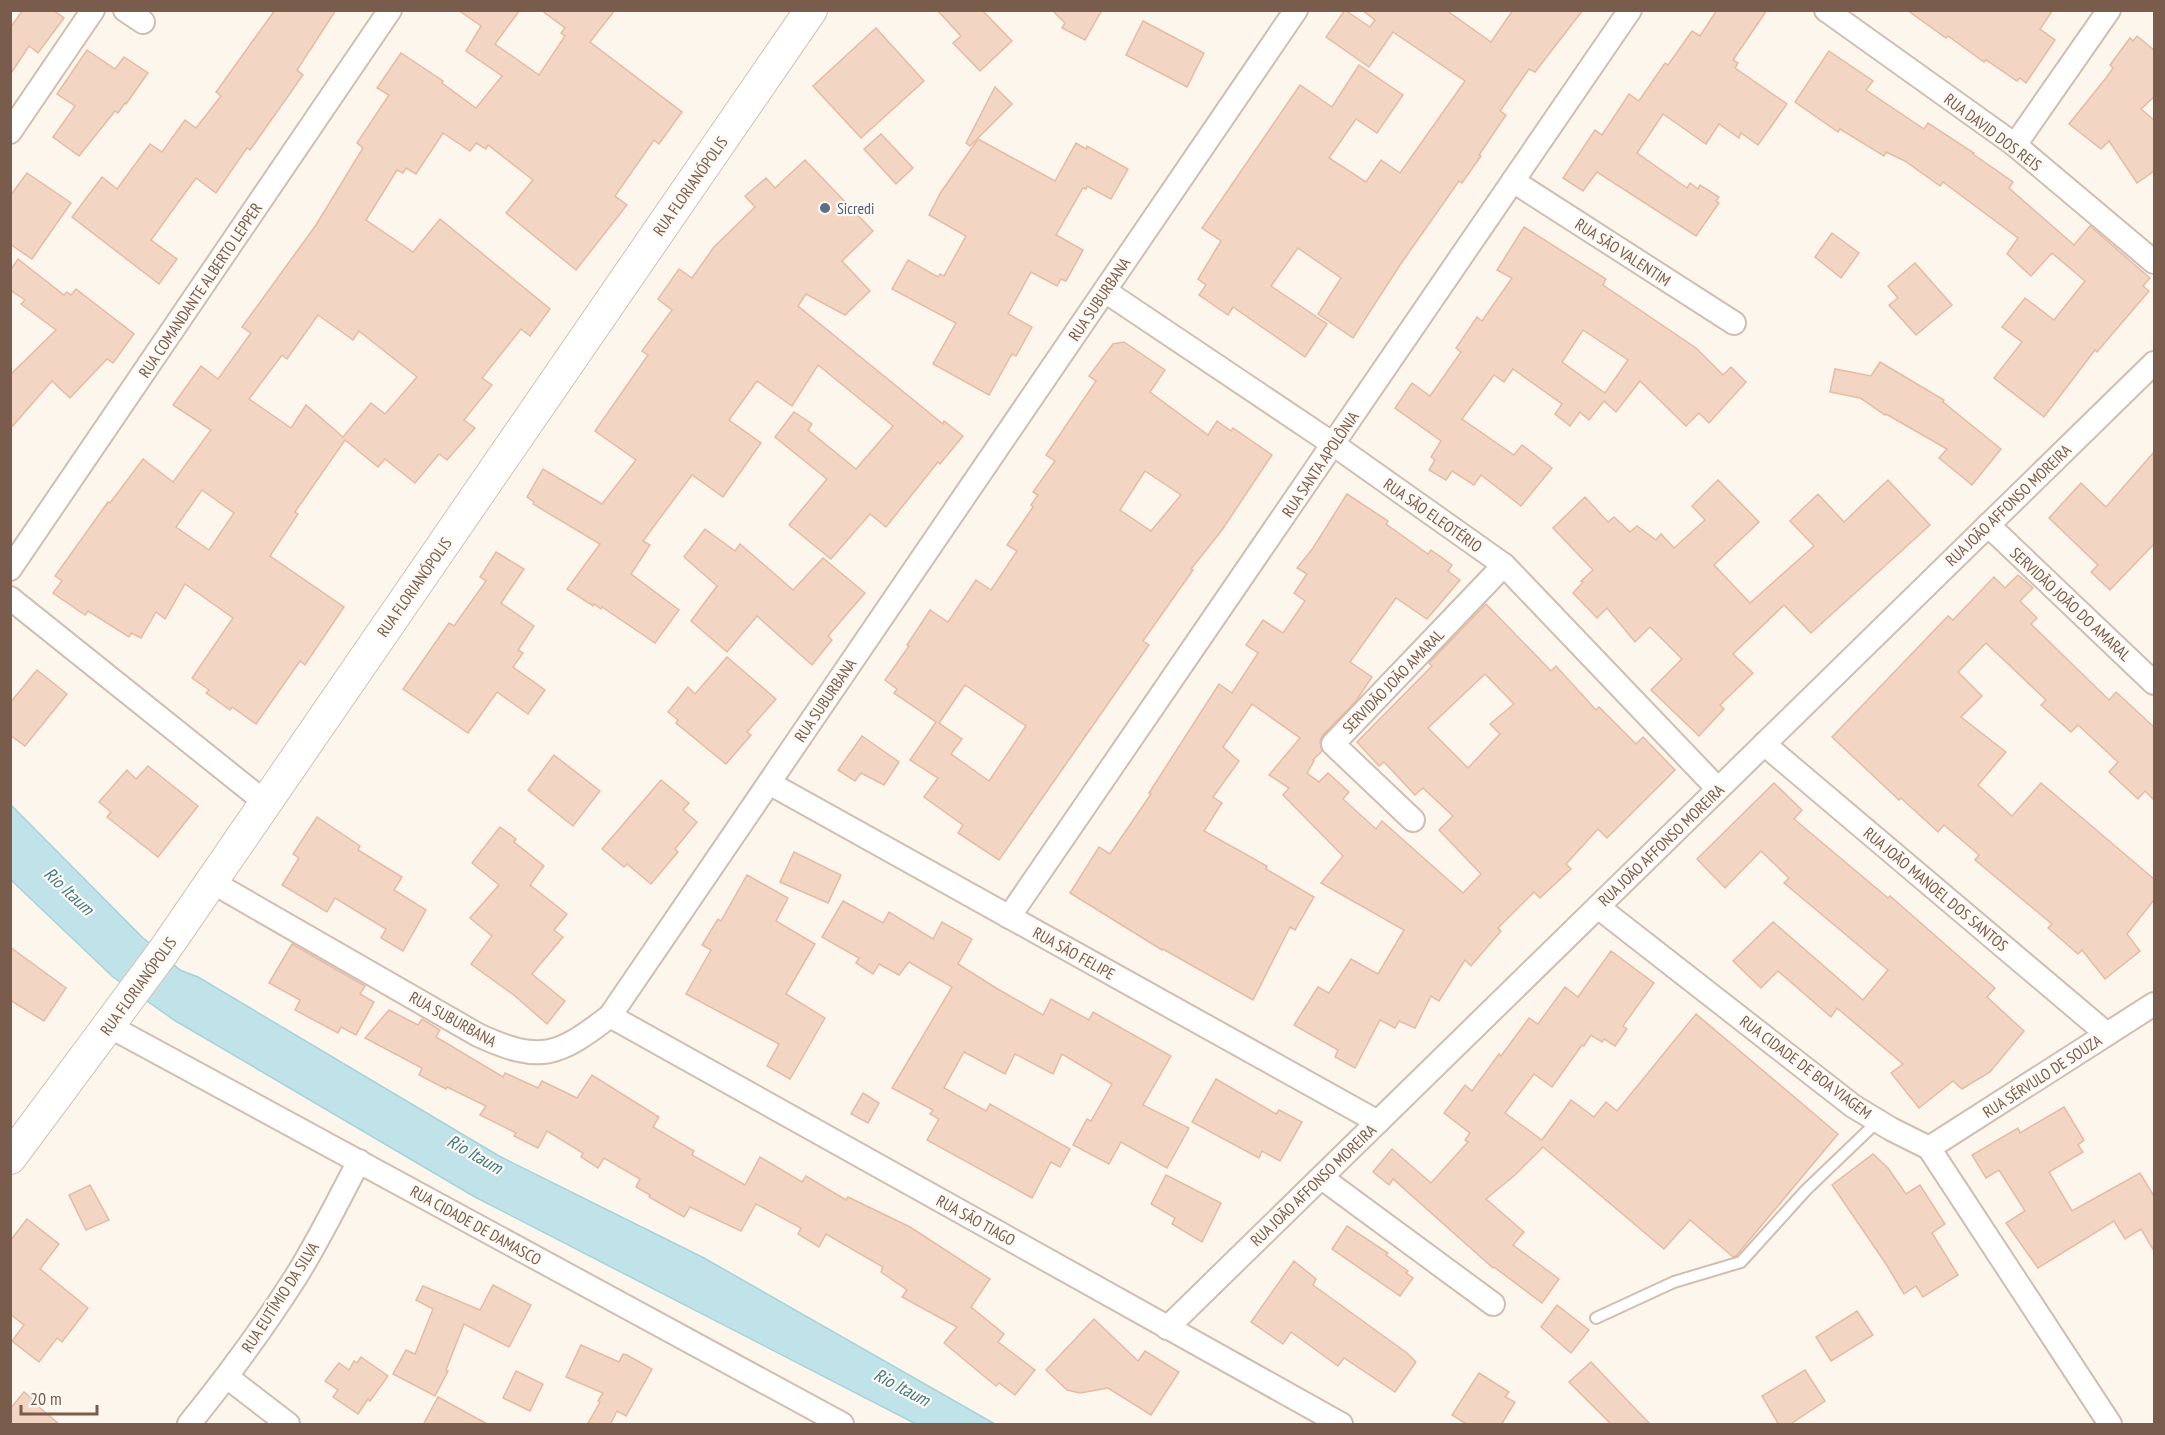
<svg xmlns="http://www.w3.org/2000/svg" width="2165" height="1435" viewBox="0 0 2165 1435" font-family="'PT Sans Narrow',sans-serif">
  <style>
    .water { fill: #bfe3e8; stroke: #a5d3da; stroke-width: 1.5 }
    .building { fill: #f3d5c3; stroke: #e6bba3; stroke-width: 1.5; fill-rule: evenodd }
    .lines { fill: none; stroke-linecap: round; stroke-linejoin: round }
    .service-casing { stroke: #d1beb0; stroke-width: 14 }
    .minor-casing { stroke: #d1beb0; stroke-width: 26 }
    .secondary-casing { stroke: #d6c0b0; stroke-width: 34 }
    .service { stroke: #fff; stroke-width: 10 }
    .minor { stroke: #fff; stroke-width: 22 }
    .secondary { stroke: #fff; stroke-width: 32 }
    .service-dot { fill: #5c6f8a; stroke: #fffaf3; stroke-width: 2 }
    .labels { text-anchor: middle; dominant-baseline: central; stroke-width: 4.5; stroke-linejoin: round; paint-order: stroke }
    .street-label { font-size: 16px; fill: #7a5c4d; stroke: #fffaf3 }
    .service-label { font-size: 16px; fill: #4e5e75; stroke: #fffaf3; text-anchor: start }
    .water-label { font-size: 18px; font-style: italic; fill: #437c86; stroke: #fffaf3 }
  </style>
  <rect width="100%" height="100%" fill="#fdf6ec"/>
  <path class="water" d="M10,804L142,937L180,970L198,977L499,1156L704,1258L995,1424H916L475,1197L174,1020L113,977L11,880Z"/>
  <g class="building">
    <path d="M23,10H53L64,18L38,53L29,46L10,75V28Z"/>
    <path d="M275,10H336L297,70L303,75L250,150L247,148L216,193L196,178L151,240L177,259L159,284L72,217L102,177L117,189L150,144L162,152L185,120L196,128L221,96L216,92Z"/>
    <path d="M458,10H520L495,44L539,75L565,36L561,33L565,28L541,10H615L590,42L682,112L659,144L654,140L615,196L627,205L576,270L506,213L533,180L488,145L486,149L476,143L470,151L443,133L416,174L406,168L403,173L397,170L366,220L413,252L440,219L550,309L530,336L521,329L482,378L492,385L464,420L475,428L447,460L439,454L415,483L385,459L378,467L345,440L295,512L298,514L270,556L344,607L305,665L300,661L256,724L232,707L230,710L206,693L209,690L192,678L233,618L185,584L165,619L156,612L141,638L131,633L129,637L88,611L85,615L53,593L62,581L55,576L108,502L110,503L143,459L173,482L211,430L173,405L201,366L218,379L251,333L242,327L316,225L363,148L357,143L389,95L377,88L401,53L443,81L442,83L476,108L502,76L466,51L481,26ZM318,315L353,340L359,331L417,377L385,414L371,403L343,437L306,405L291,428L249,399L282,355L287,359ZM202,490L234,513L209,550L176,527Z"/>
    <path d="M937,10H982L1012,41L980,71L953,43L961,36Z"/>
    <path d="M1052,10H1102L1085,40L1062,28L1065,23Z"/>
    <path d="M1345,10L1370,27L1375,20L1362,10H1446L1491,42L1513,10H1583L1535,72L1529,69L1500,111L1506,115L1479,155L1481,156L1462,183L1459,181L1400,265L1353,338L1318,314L1341,278L1298,248L1271,286L1327,324L1305,357L1233,307L1228,315L1199,295L1206,285L1198,279L1221,241L1202,228L1300,85L1332,107L1359,65L1403,95L1377,133L1356,119L1329,158L1366,182L1381,160L1400,173L1465,81L1393,32L1369,67L1326,37Z"/>
    <path d="M1717,10H1767L1733,60L1738,63L1735,68L1787,104L1758,145L1741,133L1739,138L1719,124L1706,144L1663,114L1637,153L1687,188L1690,183L1698,189L1700,185L1719,197L1716,201L1719,203L1696,236L1597,172L1583,191L1563,178L1595,130L1602,135L1629,94L1639,101L1665,63L1668,65L1692,31L1700,36Z"/>
    <path d="M1907,10H2053L2040,29L2055,40L2026,83L2020,78L2017,81L1986,60L1984,62L1948,36L1946,38Z"/>
    <path d="M1143,21L1204,53L1187,87L1126,55Z"/>
    <path d="M876,28L924,81L861,138L813,86Z"/>
    <path d="M2137,36L2154,50V97L2141,109L2154,120V171L2137,183L2109,141L2101,149L2069,124L2106,78L2113,68L2110,65L2130,38L2133,41Z"/>
    <path d="M87,50L115,69L124,57L148,73L126,104L125,103L118,113L115,111L79,156L53,137L75,106L57,94Z"/>
    <path d="M1829,51L1873,81L1866,90L1924,129L1928,123L1974,153L1973,154L2013,182L2009,188L2074,245L2090,226L2150,278L2143,286L2149,291L2097,352L2095,350L2044,417L1994,378L2022,342L2002,327L2025,298L2054,320L2085,281L2052,253L2031,276L2007,254L2018,238L1943,182L1940,186L1905,161L1886,152L1884,156L1840,129L1838,132L1795,102Z"/>
    <path d="M995,87L1012,104L970,146L966,143Z"/>
    <path d="M881,134L913,168L896,184L864,149Z"/>
    <path d="M978,139L1055,181L1076,143L1086,149L1087,146L1128,169L1111,199L1087,186L1086,189L1083,188L1056,235L1083,250L1066,281L1061,279L1057,286L1031,272L1008,314L1032,327L1016,356L1012,354L989,395L933,364L956,323L892,289L908,260L938,277L940,274L944,276L966,236L929,215L941,192Z"/>
    <path d="M805,160L873,231L842,261L870,291L845,315L806,294L798,306L943,424L944,421L963,436L940,464L938,462L886,527L870,514L831,559L789,525L827,479L775,437L794,412L812,424L808,430L856,469L893,426L818,365L792,406L757,381L729,420L761,443L723,497L692,475L643,541L650,545L631,574L679,610L655,643L602,607L601,609L594,604L593,606L567,589L600,544L533,504L534,502L527,497L543,469L602,504L636,460L595,431L648,355L642,351L672,310L658,299L679,269L692,278L714,247L755,207L745,196L766,178L775,188Z"/>
    <path d="M27,173L71,203L32,259L10,244V196Z"/>
    <path d="M1524,227L1606,279L1603,285L1696,348L1723,375L1731,367L1746,382L1709,423L1699,413L1686,426L1640,381L1616,412L1604,401L1589,420L1580,412L1570,426L1555,414L1562,404L1513,369L1504,382L1494,375L1462,419L1514,455L1522,445L1552,468L1521,506L1481,475L1474,485L1452,471L1446,480L1429,470L1435,460L1431,457L1441,441L1395,408L1412,383L1430,396L1461,352L1456,348L1477,317L1482,321L1512,278L1497,270ZM1583,330L1628,360L1605,393L1562,362Z"/>
    <path d="M1832,233L1859,253L1841,278L1815,257Z"/>
    <path d="M18,259L64,295L67,292L71,295L76,289L134,334L113,363L107,359L70,398L52,381L10,429V375L56,330L21,304L25,300L10,290V271Z"/>
    <path d="M1915,263L1952,305L1916,335L1889,305L1898,298L1888,286Z"/>
    <path d="M1124,342L1165,370L1150,392L1208,435L1217,421L1231,431L1233,428L1272,455L1222,530L1191,569L1193,570L1143,641L1149,645L999,860L958,833L963,825L924,797L938,778L910,760L936,722L894,693L897,689L885,680L909,646L907,645L930,610L948,622L976,580L991,590L1017,551L1007,545L1033,507L1031,505L1038,495L1033,492L1055,461L1046,455L1096,381L1089,376L1113,344ZM1145,471L1181,495L1151,531L1120,510ZM965,685L1026,726L989,781L951,754L962,739L939,723Z"/>
    <path d="M1880,362L1944,400L1943,402L2001,449L1972,485L1939,458L1947,449L1886,414L1885,415L1860,398L1830,392L1835,369L1871,376Z"/>
    <path d="M2154,452V544L2110,590L2091,572L2098,565L2049,518L2081,483L2106,507Z"/>
    <path d="M1718,480L1759,522L1714,565L1750,603L1814,546L1790,521L1818,494L1844,522L1888,480L1930,525L1811,633L1784,605L1733,654L1753,673L1720,705L1724,709L1699,736L1651,690L1682,659L1650,627L1635,642L1607,608L1597,618L1573,593L1583,582L1581,581L1593,570L1553,528L1585,497L1608,522L1614,517L1630,532L1637,526L1656,540L1661,534L1674,548L1705,520L1692,506Z"/>
    <path d="M1347,494L1388,521L1386,524L1428,554L1431,550L1452,565L1448,571L1460,580L1427,619L1396,598L1350,662L1372,677L1356,701L1323,735L1320,741L1322,751L1313,760L1314,761L1307,773L1319,782L1328,773L1349,792L1343,799L1376,829L1382,821L1463,893L1481,874L1439,830L1453,816L1423,788L1415,795L1384,762L1379,766L1357,742L1432,666L1429,663L1486,604L1551,671L1556,666L1596,710L1599,707L1636,744L1643,737L1675,770L1607,838L1598,829L1566,864L1571,869L1540,898L1534,892L1498,928L1501,931L1471,966L1465,960L1439,1001L1431,996L1415,1028L1399,1021L1395,1028L1380,1020L1355,1068L1335,1057L1338,1050L1294,1025L1318,987L1329,993L1351,959L1378,974L1404,930L1321,883L1343,856L1283,795L1289,788L1269,775L1300,738L1252,704L1223,747L1239,761L1213,797L1222,803L1204,831L1267,866L1266,869L1314,897L1295,930L1290,927L1253,1000L1163,949L1162,950L1070,893L1099,847L1110,854L1151,794L1149,793L1219,684L1232,693L1258,653L1246,645L1263,620L1283,633L1305,601L1294,593L1307,574L1297,568L1313,548ZM1485,674L1514,704L1490,724L1500,734L1468,768L1428,728Z"/>
    <path d="M705,529L735,551L740,544L793,590L823,558L865,593L828,636L832,640L812,665L757,616L727,652L691,621L717,586L684,557Z"/>
    <path d="M496,552L524,569L501,603L534,626L518,650L523,653L513,667L545,690L528,714L497,692L468,733L403,689L449,623L454,626L486,581L480,577Z"/>
    <path d="M2018,575L2033,588L2020,601L2037,618L2031,624L2109,700L2116,692L2154,727V800L2145,791L2138,799L2109,772L2118,762L2078,725L2071,732L2041,705L2046,700L1986,643L1958,672L1982,696L1961,717L2006,752L1978,785L2012,816L2041,783L2154,879V900L2127,934L2140,951L2105,979L2082,950L2078,954L2048,928L2052,924L1975,860L1979,855L1944,825L1938,832L1901,798L1899,800L1832,737L1948,616L1953,620L1994,577L2005,588Z"/>
    <path d="M727,657L776,699L747,732L751,735L726,764L676,723L678,720L668,712L688,687L695,694Z"/>
    <path d="M37,670L67,694L25,746L10,735V703Z"/>
    <path d="M862,736L899,762L884,785L861,773L855,781L838,770Z"/>
    <path d="M554,755L600,791L573,826L528,790Z"/>
    <path d="M148,766L198,806L158,857L107,817L111,812L99,802L127,770L136,779Z"/>
    <path d="M661,780L689,803L683,810L697,822L675,849L678,852L651,884L627,864L624,867L602,849Z"/>
    <path d="M1774,783L1802,810L1794,819L1888,898L1890,896L1995,988L1987,997L2024,1031L1990,1072L1962,1089L1953,1081L1919,1108L1891,1073L1903,1064L1837,1008L1831,1017L1778,971L1761,988L1733,961L1773,922L1863,1000L1888,970L1784,883L1789,878L1761,851L1725,888L1697,859Z"/>
    <path d="M317,817L360,846L358,850L402,877L394,890L426,910L403,951L381,938L386,929L335,898L327,912L282,885L299,858L293,854Z"/>
    <path d="M500,827L516,839L514,842L544,866L530,885L567,914L554,930L563,937L532,974L565,1001L547,1024L515,996L471,964L492,936L470,918L499,885L472,863Z"/>
    <path d="M794,852L841,875L828,903L780,882Z"/>
    <path d="M747,875L788,898L776,921L815,944L786,994L825,1018L790,1079L767,1066L779,1044L686,994L711,950L702,945L718,919L721,921Z"/>
    <path d="M843,901L883,923L889,912L933,939L942,922L972,939L958,964L996,988L1043,1015L1051,999L1089,1020L1093,1012L1171,1056L1143,1105L1189,1128L1167,1168L1121,1142L1109,1164L1073,1145L1087,1119L1091,1121L1112,1084L1062,1054L1053,1074L1015,1054L1005,1074L964,1052L944,1088L986,1111L990,1104L1070,1149L1060,1167L1051,1162L1032,1198L927,1140L939,1119L930,1114L933,1110L892,1088L952,987L909,962L899,975L879,964L873,974L856,963L859,958L822,937Z"/>
    <path d="M292,944L365,986L360,994L374,1002L356,1035L341,1027L338,1033L295,1010L300,1000L269,983Z"/>
    <path d="M10,947L66,988L44,1021L10,1000Z"/>
    <path d="M1611,951L1654,983L1623,1026L1627,1029L1615,1046L1604,1039L1602,1042L1591,1035L1584,1046L1582,1045L1552,1087L1534,1074L1505,1113L1542,1140L1571,1100L1594,1117L1606,1102L1617,1111L1696,1014L1838,1134L1736,1256L1733,1257L1690,1220L1664,1249L1543,1147L1515,1175L1486,1199L1524,1232L1513,1245L1559,1279L1542,1303L1494,1267L1493,1268L1393,1179L1389,1185L1373,1172L1392,1149L1431,1183L1468,1142L1465,1140L1470,1133L1444,1113L1465,1085L1472,1091L1499,1054L1501,1056L1529,1018L1538,1024L1565,987L1578,997Z"/>
    <path d="M389,1010L418,1025L422,1019L440,1030L436,1037L503,1077L505,1073L538,1088L542,1081L577,1098L592,1075L659,1117L653,1127L694,1151L692,1155L745,1185L760,1157L802,1182L806,1176L846,1200L848,1197L910,1227L990,1279L971,1307L1004,1334L998,1342L1035,1370L1015,1395L999,1383L996,1386L944,1343L957,1327L902,1297L907,1290L881,1272L883,1267L826,1234L819,1247L798,1234L801,1228L756,1204L741,1231L690,1207L684,1217L649,1197L650,1195L636,1187L640,1179L604,1158L598,1168L581,1157L583,1153L547,1131L538,1148L514,1136L516,1133L480,1115L486,1106L447,1087L446,1089L419,1075L422,1068L365,1038Z"/>
    <path d="M1216,1079L1276,1114L1279,1110L1302,1122L1280,1161L1262,1151L1259,1158L1192,1122Z"/>
    <path d="M863,1093L879,1103L868,1123L851,1114Z"/>
    <path d="M2064,1107L2084,1140L2078,1145L2083,1152L2049,1172L2072,1211L2140,1173L2154,1196V1251L2141,1229L2125,1239L2114,1221L2038,1268L2006,1223L2025,1211L1999,1170L1986,1178L1972,1155L2018,1128L2020,1133Z"/>
    <path d="M1873,1154L1888,1168L1906,1194L1920,1185L1945,1224L1932,1233L1958,1275L1923,1297L1916,1286L1904,1294L1886,1264L1832,1185Z"/>
    <path d="M1166,1175L1221,1203L1202,1242L1172,1224L1175,1218L1151,1204Z"/>
    <path d="M90,1185L109,1220L86,1230L69,1195Z"/>
    <path d="M27,1219L59,1244L40,1269L88,1308L62,1342L57,1338L39,1362L12,1341L24,1325L10,1314V1241Z"/>
    <path d="M1347,1226L1388,1253L1386,1255L1408,1271L1406,1273L1413,1278L1400,1296L1332,1249Z"/>
    <path d="M1294,1261L1316,1279L1313,1285L1407,1353L1416,1362L1395,1392L1344,1358L1338,1366L1291,1332L1283,1344L1251,1322Z"/>
    <path d="M493,1285L531,1305L509,1347L464,1324L446,1370L448,1371L435,1396L393,1374L406,1350L415,1354L433,1309L416,1300L423,1286L480,1310Z"/>
    <path d="M1557,1305L1589,1330L1571,1353L1541,1327Z"/>
    <path d="M1857,1311L1873,1335L1831,1361L1816,1337Z"/>
    <path d="M1094,1319L1138,1361L1145,1351L1179,1372L1151,1415L1108,1388L1080,1393L1067,1390L1046,1370Z"/>
    <path d="M581,1345L619,1362L623,1354L627,1355L652,1369L626,1416L617,1411L610,1425H587L600,1402L598,1401L603,1393L566,1377Z"/>
    <path d="M361,1357L388,1376L370,1401L368,1399L358,1414L333,1397L338,1390L325,1381L339,1363L349,1370L354,1361L357,1363Z"/>
    <path d="M1591,1362L1625,1398L1651,1425H1612L1569,1382Z"/>
    <path d="M1805,1370L1825,1401L1789,1425H1779L1762,1396Z"/>
    <path d="M516,1371L543,1384L530,1411L503,1398Z"/>
    <path d="M1479,1373L1509,1392L1505,1397L1515,1402L1501,1425H1468L1452,1415Z"/>
    <path d="M24,1392L40,1405L39,1407L60,1425H10V1409Z"/>
    <path d="M438,1397L489,1425H423Z"/>
  </g>
  <g class="lines">
    <g class="service-casing">
      <path id="service" d="M1596,1318L1674,1282L1741,1262L1806,1190L1878,1121"/>
    </g>
    <g class="minor-casing">
      <g id="minor">
        <path d="M125,10L143,22"/>
        <path d="M1826,10L2015,145L2154,262"/>
        <path d="M10,132L93,10"/>
        <path d="M2015,145L2109,10"/>
        <path d="M1513,181L1734,323"/>
        <path d="M1105,291L1333,444L1504,565L1718,789"/>
        <path d="M1988,525L2154,683"/>
        <path d="M10,569L390,10"/>
        <path d="M10,598L266,803"/>
        <path d="M1764,744L2107,1034"/>
        <path d="M769,783L1378,1122"/>
        <path d="M1413,820L1333,744L1504,565"/>
        <path d="M212,882L478,1035C541,1064 558,1056 610,1016L1296,10"/>
        <path d="M1598,907L1853,1106L1891,1129L1929,1148L2110,1424"/>
        <path d="M1009,917L1630,10"/>
        <path d="M610,1016L1341,1424"/>
        <path d="M109,1026L842,1424"/>
        <path d="M1929,1148L2154,1004"/>
        <path d="M1322,1178L1493,1304"/>
        <path d="M1167,1328L2154,363"/>
        <path d="M227,1377L288,1424"/>
        <path d="M189,1424C228,1376 264,1327 297,1275C320,1238 339,1199 359,1161"/>
      </g>
    </g>
    <g class="secondary-casing">
      <path id="secondary" d="M10,1158L163,952L811,10"/>
    </g>
    <use href="#service" class="service"/>
    <use href="#minor" class="minor"/>
    <use href="#secondary" class="secondary"/>
  </g>
  <circle class="service-dot" cx="825" cy="208" r="6"/>
  <g class="labels">
    <g class="street-label">
      <text transform="translate(1993 132) rotate(37)">RUA DAVID DOS REIS</text>
      <text transform="translate(690 186) rotate(-55)">RUA FLORIANÓPOLIS</text>
      <text transform="translate(1623 252) rotate(33)">RUA SÃO VALENTIM</text>
      <text transform="translate(200 290) rotate(-56)">RUA COMANDANTE ALBERTO LEPPER</text>
      <text transform="translate(1099 299) rotate(-56)">RUA SUBURBANA</text>
      <text transform="translate(1320 464) rotate(-56)">RUA SANTA APOLÔNIA</text>
      <text transform="translate(2008 505) rotate(-44)">RUA JOÃO AFFONSO MOREIRA</text>
      <text transform="translate(1433 515) rotate(35)">RUA SÃO ELEOTÉRIO</text>
      <text transform="translate(414 587) rotate(-55)">RUA FLORIANÓPOLIS</text>
      <text transform="translate(2071 604) rotate(43)">SERVIDÃO JOÃO DO AMARAL</text>
      <text transform="translate(1393 681) rotate(-46)">SERVIDÃO JOÃO AMARAL</text>
      <text transform="translate(825 700) rotate(-56)">RUA SUBURBANA</text>
      <text transform="translate(1661 845) rotate(-44)">RUA JOÃO AFFONSO MOREIRA</text>
      <text transform="translate(1936 889) rotate(40)">RUA JOÃO MANOEL DOS SANTOS</text>
      <text transform="translate(1074 953) rotate(29)">RUA SÃO FELIPE</text>
      <text transform="translate(138 986) rotate(-54)">RUA FLORIANÓPOLIS</text>
      <text transform="translate(453 1019) rotate(29)">RUA SUBURBANA</text>
      <text transform="translate(1806 1067) rotate(37)">RUA CIDADE DE BOA VIAGEM</text>
      <text transform="translate(2042 1076) rotate(-33)">RUA SÉRVULO DE SOUZA</text>
      <text transform="translate(1313 1185) rotate(-44)">RUA JOÃO AFFONSO MOREIRA</text>
      <text transform="translate(976 1220) rotate(29)">RUA SÃO TIAGO</text>
      <text transform="translate(476 1225) rotate(29)">RUA CIDADE DE DAMASCO</text>
      <text transform="translate(280 1297) rotate(-57)">RUA EUTÍMIO DA SILVA</text>
    </g>
    <g class="service-label">
      <text x="837" y="208">Sicredi</text>
    </g>
    <g class="water-label">
      <text transform="translate(69 891) rotate(43)">Rio Itaum</text>
      <text transform="translate(475 1154) rotate(30)">Rio Itaum</text>
      <text transform="translate(902 1387) rotate(28)">Rio Itaum</text>
    </g>
  </g>
  <rect width="2165" height="1435" fill="none" stroke="#7a5c4d" stroke-width="24"/>
  <path d="M21 1405v9h76v-9" fill="none" stroke="#7a5c4d" stroke-width="3"/>
  <text x="30" y="1405" font-size="18" fill="#7a5c4d" stroke="#fffaf3" stroke-width="4.5" paint-order="stroke">20 m</text>
</svg>
